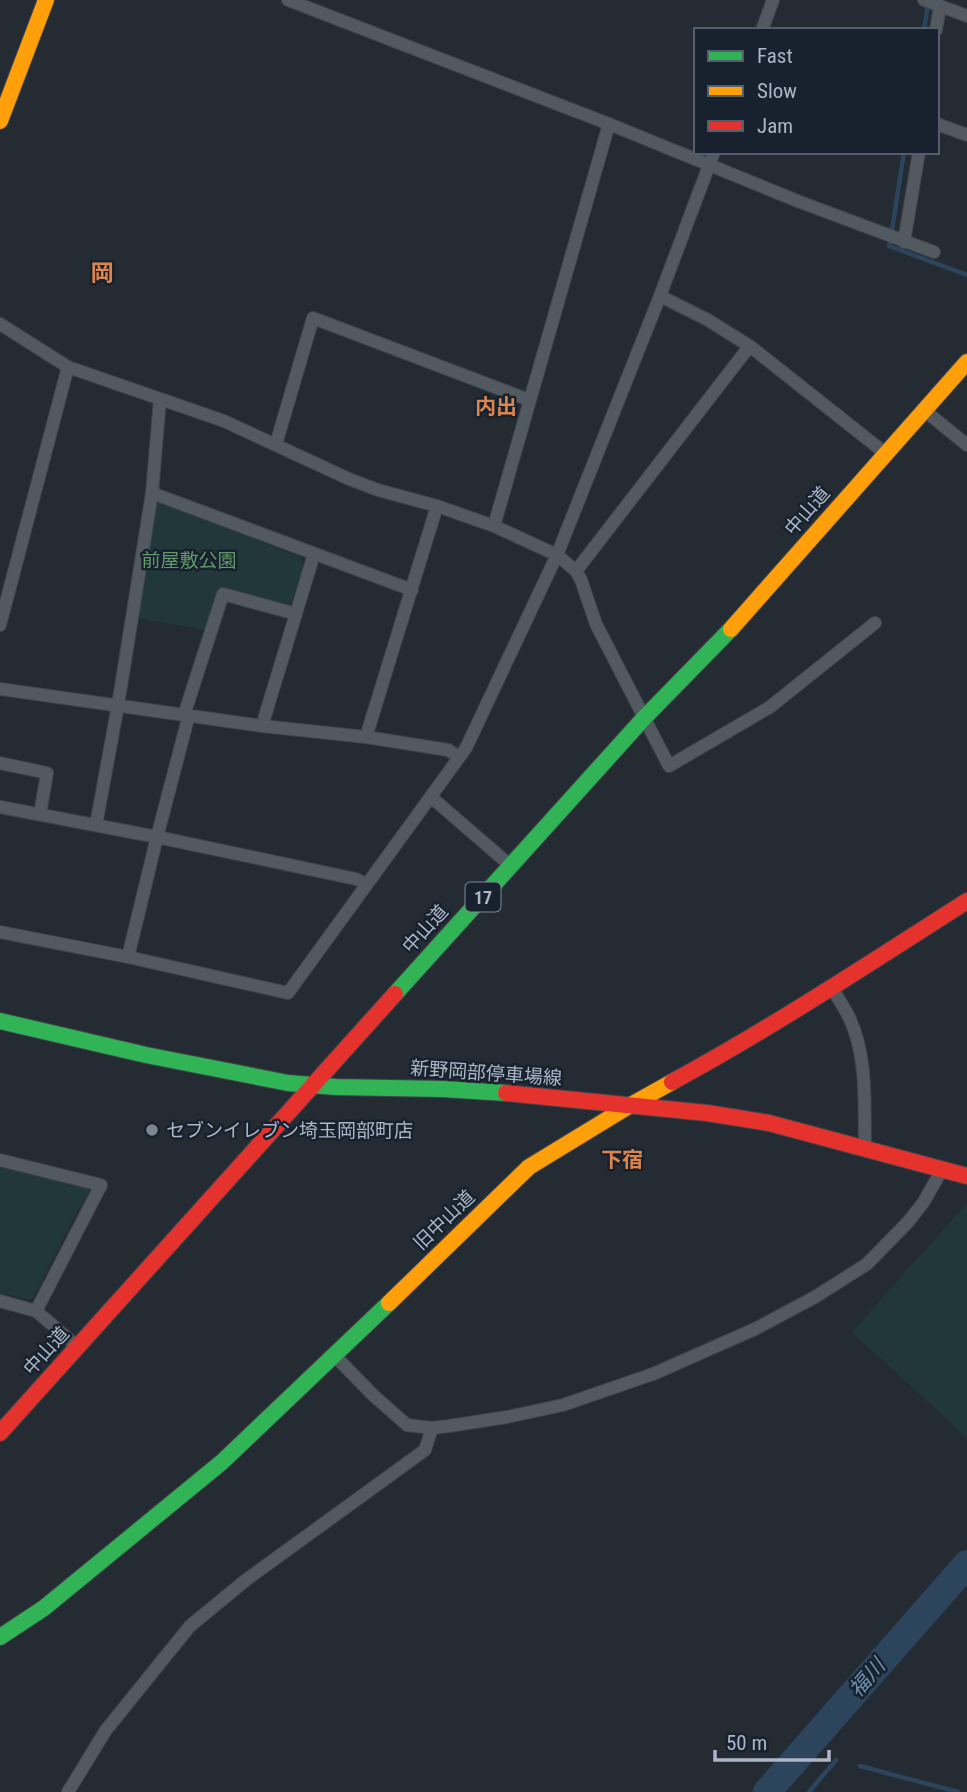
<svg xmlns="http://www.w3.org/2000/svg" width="967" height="1792" viewBox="0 0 967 1792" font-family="'Roboto Condensed','Noto Sans JP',sans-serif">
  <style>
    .green { fill: #213739 }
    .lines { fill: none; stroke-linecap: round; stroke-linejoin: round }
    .stream { stroke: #2c445c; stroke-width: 4.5 }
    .river { stroke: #2c445c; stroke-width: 28 }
    .street-casing { stroke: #40454b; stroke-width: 14 }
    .fast-casing { stroke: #40454b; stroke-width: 18 }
    .slow-casing { stroke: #40454b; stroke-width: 18 }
    .jam-casing { stroke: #40454b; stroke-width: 18 }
    .street { stroke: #535961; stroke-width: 12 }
    .fast { stroke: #30b455; stroke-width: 16 }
    .slow { stroke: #ff9f0a; stroke-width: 16 }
    .jam { stroke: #e5322d; stroke-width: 16 }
    .poi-dot { fill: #7c8693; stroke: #17222e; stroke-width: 2.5 }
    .labels { text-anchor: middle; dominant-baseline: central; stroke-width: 5; stroke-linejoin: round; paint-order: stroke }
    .shield { fill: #17222e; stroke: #7f8a98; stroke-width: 2 }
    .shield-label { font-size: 18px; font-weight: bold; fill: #abb7c6 }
    .street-label { font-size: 19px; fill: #abb7c6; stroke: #17222e }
    .park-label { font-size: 19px; fill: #61996a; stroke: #17222e }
    .poi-label { font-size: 19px; fill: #abb7c6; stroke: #17222e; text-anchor: start }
    .neighbourhood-label { font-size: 21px; font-weight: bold; fill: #de854e; stroke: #17222e }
    .water-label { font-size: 21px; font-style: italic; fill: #7090b2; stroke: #17222e }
    .quarter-label { font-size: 23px; font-weight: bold; fill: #de854e; stroke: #17222e }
  </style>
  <rect width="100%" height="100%" fill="#242b33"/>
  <g class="green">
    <path d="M160,503L301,557L304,566L289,608L220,589L206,630L136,618L155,505Z"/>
    <path d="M0,1167L91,1188L74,1217L33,1298L29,1300L0,1293Z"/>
    <path d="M967,1203V1438L852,1332Z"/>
  </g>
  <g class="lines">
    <g class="stream">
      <path d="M924,30L928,4"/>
      <path d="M892,230L904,152"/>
      <path d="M890,243L889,246L967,275"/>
      <path d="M860,1766L958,1792"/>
      <path d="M809,1792L836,1760"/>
    </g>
    <path class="river" d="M767,1792L967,1564"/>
    <g class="street-casing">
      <g id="street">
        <path d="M288,0L609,124L800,202L934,252"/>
        <path d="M924,0L967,16"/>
        <path d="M762,30L773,0"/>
        <path d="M936,30L940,6"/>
        <path d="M937,124L967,135"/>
        <path d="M904,242L919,152"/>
        <path d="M660,296L708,320L751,347L885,453"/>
        <path d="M0,324L68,367L224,421L349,479L378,490L437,506L494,526L557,555L576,571L581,580L596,624L669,766L770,707L875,623"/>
        <path d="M924,410L967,445"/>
        <path d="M276,444L313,318L529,400"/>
        <path d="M152,493L412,590"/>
        <path d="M494,526L609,124"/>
        <path d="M576,571L745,352L751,347"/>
        <path d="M0,625L68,367"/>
        <path d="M0,689L262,726L366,737L448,750L459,757"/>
        <path d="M184,715L223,594L296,614"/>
        <path d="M262,726L314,554"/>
        <path d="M366,737L437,506"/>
        <path d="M0,763L47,773L40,814"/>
        <path d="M431,797L511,866"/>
        <path d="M0,807L157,837L356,879L366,884"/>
        <path d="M96,825L118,705L152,493L160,399"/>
        <path d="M0,932L128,957L288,993L466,748L557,555L660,296L714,152"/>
        <path d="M128,957L157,837L189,715"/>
        <path d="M832,988C837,997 844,1007 849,1017C868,1057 864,1104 865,1148"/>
        <path d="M0,1160L101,1185L36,1311"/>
        <path d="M0,1301L36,1311L78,1347"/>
        <path d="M335,1356L373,1395L407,1425L432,1428L449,1426L507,1417L563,1405L653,1374L755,1329L815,1297L867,1264L908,1222L923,1203L942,1170"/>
        <path d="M68,1792L106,1730L190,1626L246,1580L425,1450L432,1428"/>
      </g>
    </g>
    <g class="fast-casing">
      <g id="fast">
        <path d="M395,994L644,718L731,629"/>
        <path d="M0,1021L146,1055L288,1083L336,1087L442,1089L506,1093"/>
        <path d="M0,1637L44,1608L222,1462L389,1303"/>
      </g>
    </g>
    <g class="slow-casing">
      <g id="slow">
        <path d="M0,121L46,0"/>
        <path d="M731,629L967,362"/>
        <path d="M389,1303L529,1167L629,1106L672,1082"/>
      </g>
    </g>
    <g class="jam-casing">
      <g id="jam">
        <path d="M672,1082C773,1027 870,963 967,901"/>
        <path d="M506,1093L707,1113L769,1123L967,1176"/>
        <path d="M0,1433L395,994"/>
      </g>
    </g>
    <use href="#street" class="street"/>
    <use href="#fast" class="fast"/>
    <use href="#slow" class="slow"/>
    <use href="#jam" class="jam"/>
  </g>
  <circle class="poi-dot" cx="152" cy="1130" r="7"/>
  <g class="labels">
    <rect class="shield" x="465.5" y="882.5" width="35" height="29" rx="5"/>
    <g class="shield-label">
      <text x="483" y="897">17</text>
    </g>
    <g class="street-label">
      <text transform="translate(807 511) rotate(-49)">中山道</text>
      <text transform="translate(425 929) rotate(-48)">中山道</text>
      <text transform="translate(486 1073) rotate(4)">新野岡部停車場線</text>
      <text transform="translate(444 1220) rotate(-44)">旧中山道</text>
      <text transform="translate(46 1351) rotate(-48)">中山道</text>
    </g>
    <g class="park-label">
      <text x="189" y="560">前屋敷公園</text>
    </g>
    <g class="poi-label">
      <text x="166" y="1130">セブンイレブン埼玉岡部町店</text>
    </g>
    <g class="neighbourhood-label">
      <text x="496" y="407">内出</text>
      <text x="622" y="1160">下宿</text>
    </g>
    <g class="water-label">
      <text transform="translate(867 1678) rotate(-49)">福川</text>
    </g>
    <g class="quarter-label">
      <text x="102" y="273">岡</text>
    </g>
  </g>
  <rect x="694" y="28" width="245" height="126" fill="#17222e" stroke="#525e6b" stroke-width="2"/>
  <rect x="708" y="51" width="35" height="10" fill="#30b455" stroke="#525e6b" stroke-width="2"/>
  <text x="757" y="63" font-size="21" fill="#abb7c6">Fast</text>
  <rect x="708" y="86" width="35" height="10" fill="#ff9f0a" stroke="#525e6b" stroke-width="2"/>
  <text x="757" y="98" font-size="21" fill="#abb7c6">Slow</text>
  <rect x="708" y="121" width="35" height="10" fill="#e5322d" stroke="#525e6b" stroke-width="2"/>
  <text x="757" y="133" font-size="21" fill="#abb7c6">Jam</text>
  <path d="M715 1750v10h114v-10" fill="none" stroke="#abb7c6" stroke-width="3.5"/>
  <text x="726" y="1750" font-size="21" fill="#abb7c6" stroke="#17222e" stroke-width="5" paint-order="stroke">50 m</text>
</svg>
